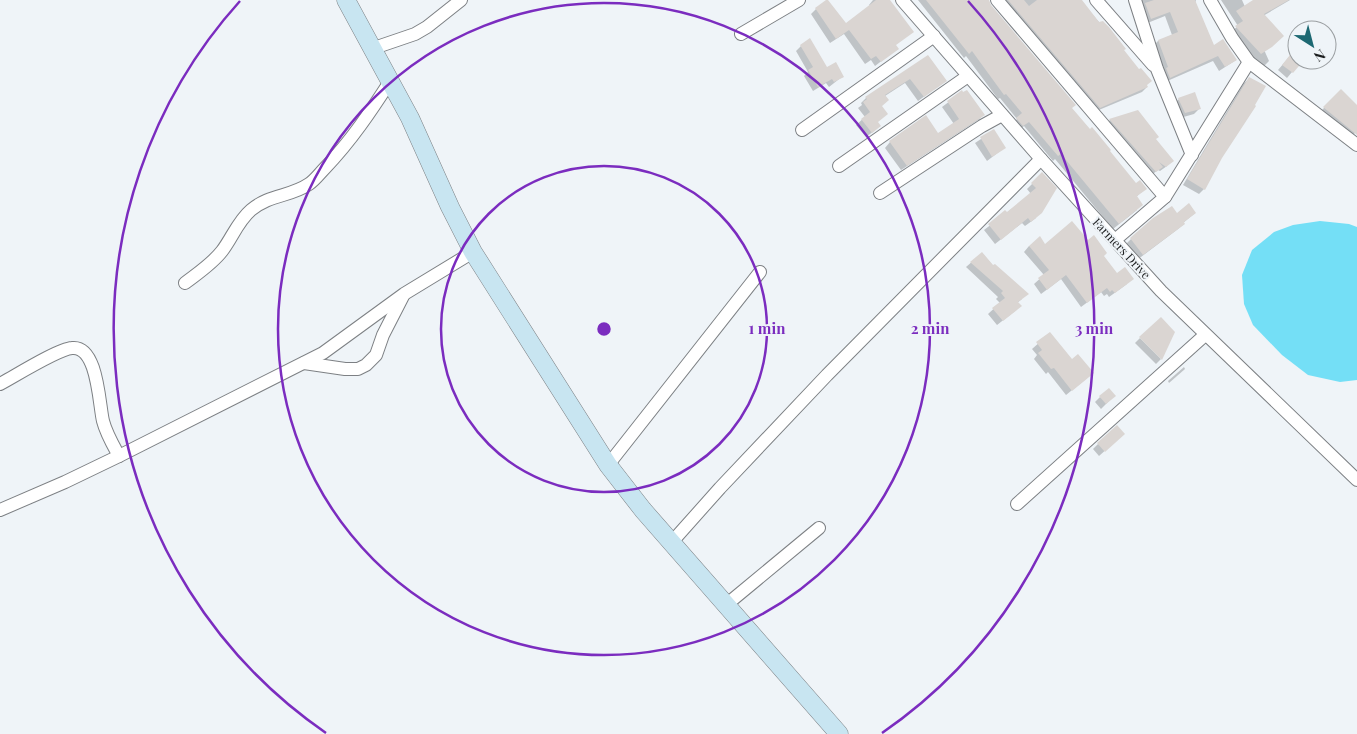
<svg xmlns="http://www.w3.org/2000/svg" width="1357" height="734" viewBox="0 0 1357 734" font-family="'Playfair Display',serif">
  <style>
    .water { fill: #74dff6 }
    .shadow { fill: #0003 }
    .building { fill: #dad5d2 }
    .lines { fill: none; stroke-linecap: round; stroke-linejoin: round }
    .street-casing { stroke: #7d8084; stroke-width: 14 }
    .secondary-casing { stroke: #7d8084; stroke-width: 19 }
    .street { stroke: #fff; stroke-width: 12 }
    .secondary { stroke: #c8e5f1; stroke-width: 18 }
    .ring { fill: none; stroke: #7b2cbf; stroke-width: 2.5 }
    .labels { text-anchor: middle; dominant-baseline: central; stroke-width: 4; stroke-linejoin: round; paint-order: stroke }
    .street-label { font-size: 12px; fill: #1b1d1e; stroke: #eff4f8 }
    .centre { fill: #7b2cbf; stroke: #eff4f8; stroke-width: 2.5 }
    .ring-label { font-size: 15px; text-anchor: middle; font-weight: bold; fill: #7b2cbf; stroke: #eff4f8; stroke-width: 4; stroke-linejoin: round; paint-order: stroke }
  </style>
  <rect width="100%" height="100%" fill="#eff4f8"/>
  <path class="water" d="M1320,221L1349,224L1357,227V380L1340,382L1308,375L1282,355L1253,325L1244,304L1242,275L1252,250L1274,232L1293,225Z"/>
  <g class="shadow">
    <path d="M873,0H889L895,46L897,49L875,66L871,60L865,64L844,34L830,43L811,14L816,9L846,25L870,6L869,5Z"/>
    <path d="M918,0H988V2L1071,108L1136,184L1145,189L1136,197L1137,210L1113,229L1055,159L1053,161L1024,126L1018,131L1012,124L1017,119L1000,98L998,99L966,56L964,58Z"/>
    <path d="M998,0H1080L1123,50L1147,87L1142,92L1094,112Z"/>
    <path d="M1137,0H1196L1195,3L1214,47L1236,60L1219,71L1213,61L1165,82L1153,46L1158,41L1172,35L1165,16L1145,24Z"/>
    <path d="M1221,0H1242L1269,61L1263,67L1231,32L1238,26Z"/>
    <path d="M1256,0H1290L1263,16Z"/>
    <path d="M801,46L826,69L843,76L829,87L826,83L813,91L804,76L808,72L796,51Z"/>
    <path d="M1297,52V60H1302L1287,78L1278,70L1290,56Z"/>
    <path d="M928,56L945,81L918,101L905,83L885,96L874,131L866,137L856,125L865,117L858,108L862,105L861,103L866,98Z"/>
    <path d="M1250,78L1221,157L1204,189L1199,194L1183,185L1244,83Z"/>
    <path d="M1341,91L1357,107V131L1350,138L1319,113Z"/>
    <path d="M962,92L983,115L978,120L901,170L885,148L890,142L938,135L954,124L942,107Z"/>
    <path d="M1179,99L1199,109L1194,114L1180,118L1174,104Z"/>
    <path d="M1138,111L1155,139L1167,166L1160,171L1158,170L1150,176L1105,125L1110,120Z"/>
    <path d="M993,131L1004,148L987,161L975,143Z"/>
    <path d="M1042,174L1036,218L1025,226L1022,223L995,244L984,230L1031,194L1027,189Z"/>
    <path d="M1195,213L1183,223L1184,224L1178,229L1137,260L1126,244L1131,239L1176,214Z"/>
    <path d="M1029,246H1045L1103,256L1117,275L1127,284L1109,297L1107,294L1104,296L1101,292L1081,307L1061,279L1041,294L1034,284L1044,275L1024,252Z"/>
    <path d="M982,253L1022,299L1017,303L1015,311L997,325L988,314L1000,303L996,299L998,297L966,267Z"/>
    <path d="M1049,334L1087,378L1066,395L1048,372L1046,374L1034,359L1037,355L1032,349Z"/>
    <path d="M1140,338L1161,359L1156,364L1135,343Z"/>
    <path d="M1184,367L1185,369L1169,383L1168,381Z"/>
    <path d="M1100,397L1109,401L1101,409L1095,402Z"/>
    <path d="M1118,439L1099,456L1093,449L1098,444Z"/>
  </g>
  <g class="building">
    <path d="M826,0H828L846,23L876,0H890L914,32L896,45L899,49L881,62L876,56L871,59L849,30L836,39L815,8Z"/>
    <path d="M926,0H989L991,5L1076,105L1072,108L1090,129L1092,127L1111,150L1110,151L1136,183L1140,180L1147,189L1137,196L1143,205L1119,224L1061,154L1058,156L1029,122L1023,126L1016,118L1022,113L1006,94L1004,95L972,51L969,54Z"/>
    <path d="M1008,0H1024L1029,6L1037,0H1082L1099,22L1103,21L1109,27L1126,49L1124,50L1139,69L1141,68L1152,81L1147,85L1148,87L1100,108Z"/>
    <path d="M1154,0H1195L1214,45L1223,39L1237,60L1225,67L1218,56L1170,78L1166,68L1168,67L1158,40L1178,32L1170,12L1151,19L1145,3Z"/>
    <path d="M1253,0H1289L1264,14L1284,36L1272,47L1261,54L1235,26L1243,21L1236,11Z"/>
    <path d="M810,38L827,67L836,62L844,77L834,82L832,79L818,87L808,70L813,67L800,45Z"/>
    <path d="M1297,46V60H1304L1293,73L1282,65Z"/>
    <path d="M928,55L947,81L924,97L910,79L885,95L889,100L882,106L888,114L878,122L881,126L872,133L861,119L870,112L863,102L867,99L865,97Z"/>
    <path d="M1249,77L1266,86L1255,105L1256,106L1222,158L1205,190L1187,179Z"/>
    <path d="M1341,89L1357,105V135L1323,107Z"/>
    <path d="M962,90L963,92L967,90L985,115L907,166L889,141L926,115L938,133L959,119L947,101Z"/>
    <path d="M1195,92L1201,109L1185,113L1178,98Z"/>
    <path d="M1138,110L1159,137L1156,139L1174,161L1166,167L1159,162L1163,167L1156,172L1109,119Z"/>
    <path d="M994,129L1006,148L992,157L980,137Z"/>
    <path d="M1042,172L1057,188L1042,213L1031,222L1028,218L1001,240L988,224L1005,210L1007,212L1036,188L1031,183Z"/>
    <path d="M1189,203L1196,213L1184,222L1185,224L1143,255L1130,238L1153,218L1172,206L1177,213Z"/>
    <path d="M1072,221L1088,240L1094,235L1107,253L1104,256L1117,273L1125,267L1134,279L1115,293L1112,290L1110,292L1107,288L1087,303L1066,275L1047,290L1038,278L1049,270L1029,246L1040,236L1045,244Z"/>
    <path d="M982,252L993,265L995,264L1029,294L1018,302L1022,306L1003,321L992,308L1005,298L1001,293L1003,291L970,262Z"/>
    <path d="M1161,317L1175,332L1162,360L1139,337Z"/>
    <path d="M1050,332L1072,359L1078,354L1094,373L1072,391L1054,368L1051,369L1038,353L1042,350L1036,342Z"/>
    <path d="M1109,388L1116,396L1106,404L1099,396Z"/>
    <path d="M1117,425L1125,434L1105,452L1097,443Z"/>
  </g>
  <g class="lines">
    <g class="street-casing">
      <g id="street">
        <path d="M902,0L1041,159L1161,291L1357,480"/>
        <path d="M997,0L1165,197"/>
        <path d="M1096,0L1153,65"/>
        <path d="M1135,0L1157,69L1192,155"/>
        <path d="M1210,0L1232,38L1249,62L1357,145"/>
        <path d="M741,34L799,0"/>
        <path d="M374,48L415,34L427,27L461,0"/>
        <path d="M802,130L934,36"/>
        <path d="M839,166L968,76"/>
        <path d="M880,193L982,126L1002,115"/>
        <path d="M1115,240L1165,197L1249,62"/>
        <path d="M185,283C198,273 212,264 222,251C232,238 238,221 251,210C270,194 290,197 309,184C315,180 320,173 325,168C351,141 371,111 391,80"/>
        <path d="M304,363L345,369H358L366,365L376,355L383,335L403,296"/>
        <path d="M0,384C15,376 58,349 72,348C98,345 99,405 103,421C106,433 113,445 119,456"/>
        <path d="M608,465L760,272"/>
        <path d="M1017,504L1205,335"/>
        <path d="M0,510L65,482L119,456L323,353L404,294L473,252"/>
        <path d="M671,543L720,488L827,375L1041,159"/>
        <path d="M726,605L819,528"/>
      </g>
    </g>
    <g class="secondary-casing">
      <path id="secondary" d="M346,0L410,118L450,207L473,252L608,465L643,510L839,734"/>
    </g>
    <use href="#street" class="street"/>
    <use href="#secondary" class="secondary"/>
  </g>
  <g class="ring">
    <circle cx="604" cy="329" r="163"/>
    <circle cx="604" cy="329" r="326"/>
    <path d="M326 733A490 490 0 0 1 240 1M968 1A490 490 0 0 1 882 733"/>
  </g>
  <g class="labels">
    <g class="street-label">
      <text transform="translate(1122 248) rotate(47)">Farmers Drive</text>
    </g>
  </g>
  <circle cx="604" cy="329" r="8" class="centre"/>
  <g class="ring-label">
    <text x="767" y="334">1 min</text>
    <text x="930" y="334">2 min</text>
    <text x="1094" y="334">3 min</text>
  </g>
  <g transform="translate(1312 45) rotate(144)"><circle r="24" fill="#eff4f8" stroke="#9a9ea1"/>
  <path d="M0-4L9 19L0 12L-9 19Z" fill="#1d6872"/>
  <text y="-8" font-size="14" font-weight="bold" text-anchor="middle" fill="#1b1d1e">N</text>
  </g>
</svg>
